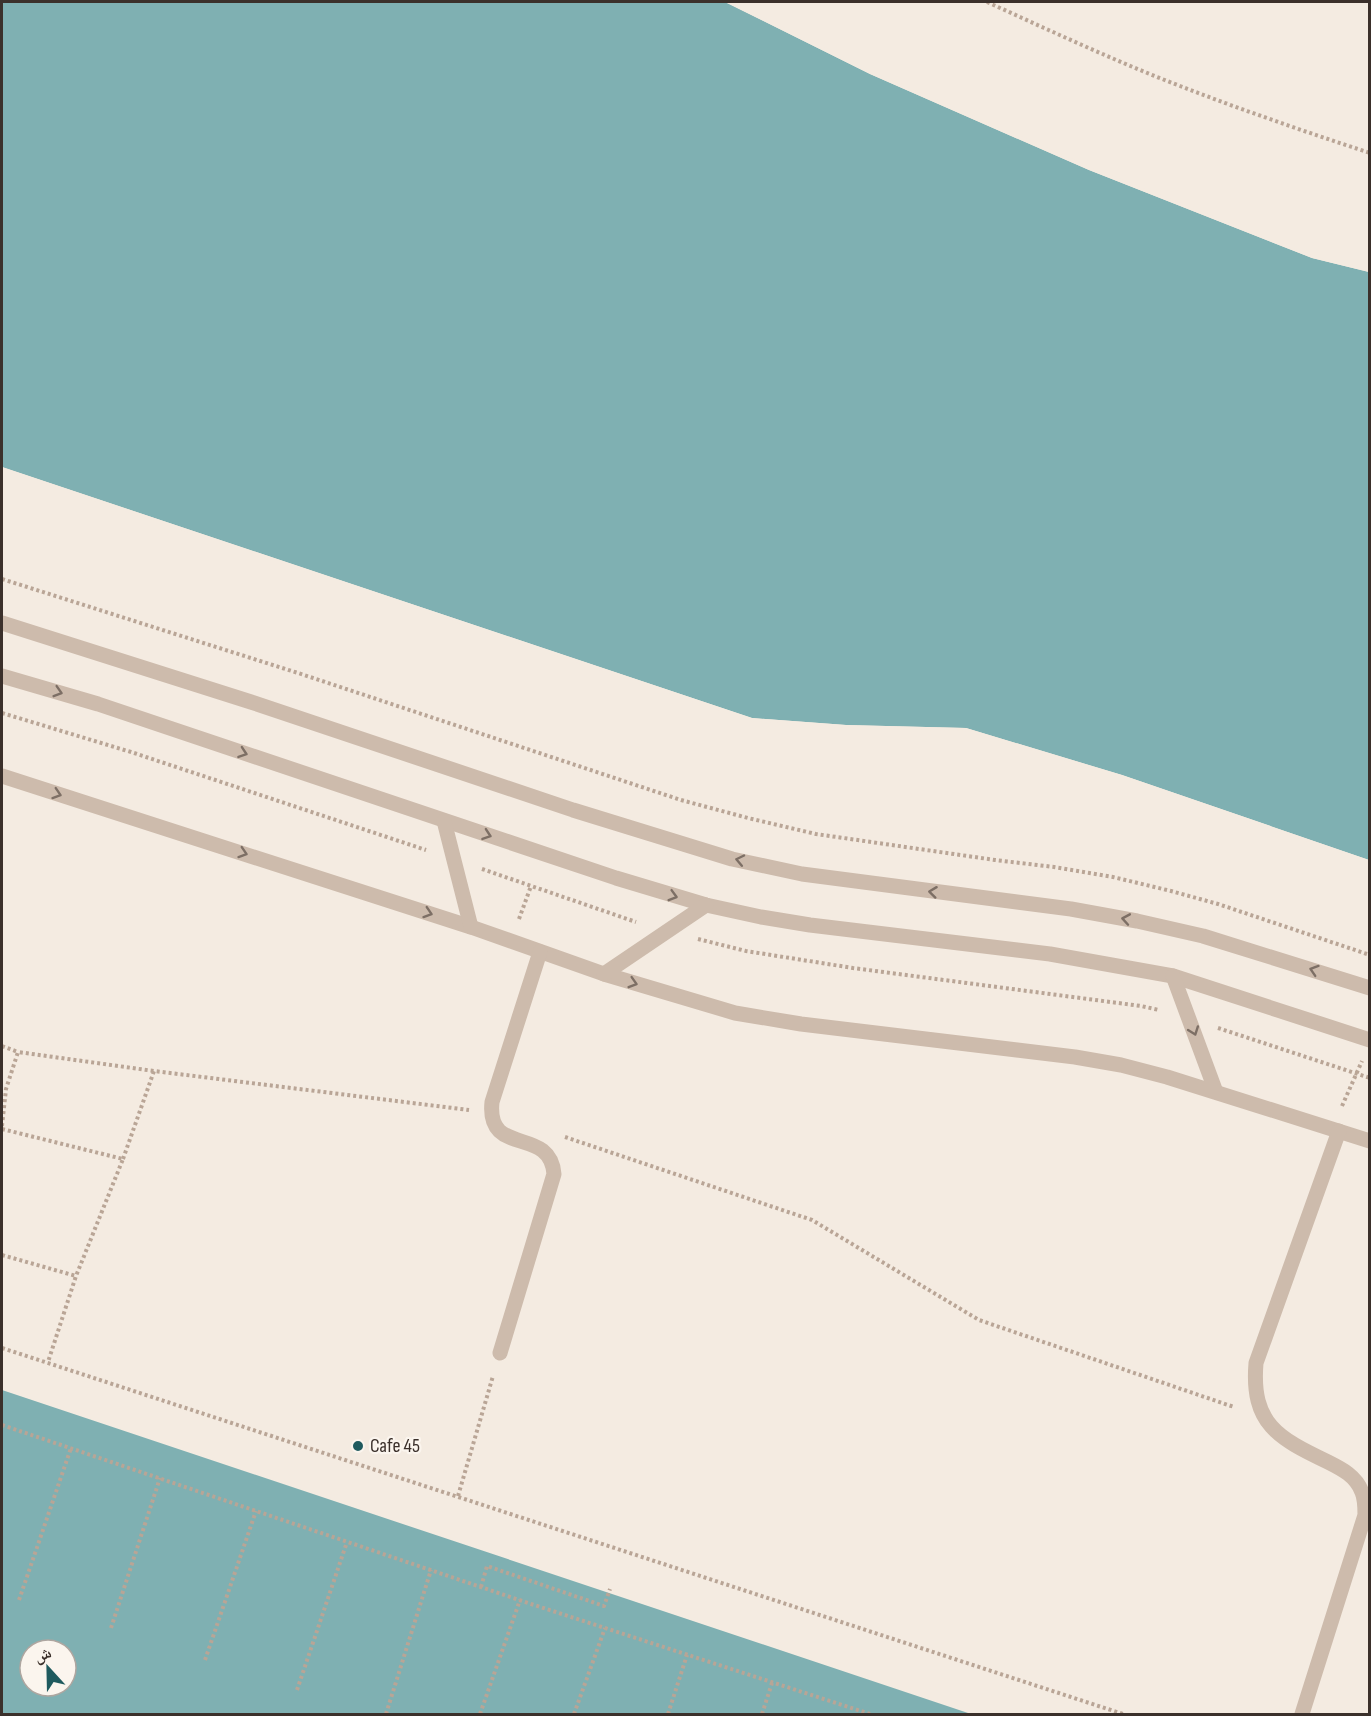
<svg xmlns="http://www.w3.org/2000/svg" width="1371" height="1716" viewBox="0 0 1371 1716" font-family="'Sofia Sans Condensed','Noto Naskh Arabic',sans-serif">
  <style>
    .water { fill: #7fb0b2; fill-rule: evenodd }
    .pier { fill: #f4ebe1 }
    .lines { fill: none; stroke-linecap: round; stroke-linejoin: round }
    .path { stroke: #b9a596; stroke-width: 4; stroke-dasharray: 3 3; stroke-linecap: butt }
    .minor { stroke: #cdbbac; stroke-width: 15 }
    .oneway { stroke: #7d6f65 }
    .poi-dot { fill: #1f5a5e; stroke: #fbf5ee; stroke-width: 2 }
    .labels { text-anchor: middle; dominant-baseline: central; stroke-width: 4.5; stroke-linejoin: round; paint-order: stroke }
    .poi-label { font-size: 20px; fill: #3b302b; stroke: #fbf5ee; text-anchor: start }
  </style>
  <rect width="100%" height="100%" fill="#f4ebe1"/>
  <g class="water">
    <path d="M2,2H725L870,74L1089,170L1312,258L1369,272V860L1122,775L966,728L846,725L752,718L2,467Z"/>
    <path d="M2,1390L971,1714H2ZM30,1650H66V1686H30Z"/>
  </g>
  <g class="pier">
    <path d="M725,2H732L872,71L1091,167L1313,256L1370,269L1369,272L1312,258L1089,170L870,74Z"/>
    <path d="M2,467L752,718L846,725L966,728L1122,775L1369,860L1370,863L1121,777L965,731L846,728L751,721L2,470Z"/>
  </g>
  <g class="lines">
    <g class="path">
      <path d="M987,2C1051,31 1115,61 1180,86C1242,110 1306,132 1370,153"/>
      <path d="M2,579L298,673L681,800L748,818L816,834L995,860L1054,867L1113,877L1171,891L1218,904L1370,955"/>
      <path d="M2,713L131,752L426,850"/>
      <path d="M482,869L636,922"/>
      <path d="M519,919L531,886"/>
      <path d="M698,939L746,951L853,968L1141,1006L1159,1010"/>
      <path d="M1218,1028L1370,1078"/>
      <path d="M2,1046L18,1052"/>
      <path d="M1342,1106L1362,1061"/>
      <path d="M2,1126L6,1089L18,1052L154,1071"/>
      <path d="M2,1129L123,1159L76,1276L48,1362"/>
      <path d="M565,1137L812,1220L979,1320L1234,1407"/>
      <path d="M123,1159L154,1071L469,1110"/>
      <path d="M2,1255L76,1276"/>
      <path d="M2,1348L1123,1714"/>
      <path d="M2,1425L528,1603L870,1714"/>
      <path d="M458,1496L493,1376"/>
      <path d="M481,1587L487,1566L604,1606L610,1589"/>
      <path d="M19,1600L71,1448"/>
      <path d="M111,1628L160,1478"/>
      <path d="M205,1660L256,1511"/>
      <path d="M297,1690L347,1542"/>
      <path d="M386,1714L431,1570"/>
      <path d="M480,1714L520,1600"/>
      <path d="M574,1714L605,1628"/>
      <path d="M668,1714L687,1655"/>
      <path d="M762,1714L772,1683"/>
    </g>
    <g class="minor">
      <path d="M2,623L251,702L573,810L732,859L802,874L1071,909L1137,921L1203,936L1370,988"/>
      <path d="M2,676L98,704L616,878L706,905L761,917L810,925L1050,954L1173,976L1370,1040"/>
      <path d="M2,776L471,927L604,974L735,1013L801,1024L1075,1057L1121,1065L1167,1077L1370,1141"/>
      <path d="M444,821L471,927"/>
      <path d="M604,974L706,905"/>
      <path d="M1173,976L1216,1092"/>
      <path d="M500,1353L554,1174C550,1125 486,1158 492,1102L540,952"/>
      <path d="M1302,1714L1365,1515C1365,1507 1365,1499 1362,1492C1356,1476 1342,1469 1328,1462C1278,1438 1251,1424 1256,1363L1339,1131"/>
    </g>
  </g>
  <defs><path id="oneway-chevron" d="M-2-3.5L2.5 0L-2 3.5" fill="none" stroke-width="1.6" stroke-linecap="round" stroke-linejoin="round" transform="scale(1.5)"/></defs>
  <g class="oneway">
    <use href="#oneway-chevron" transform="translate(58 692) rotate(17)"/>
    <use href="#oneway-chevron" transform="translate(243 753) rotate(19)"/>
    <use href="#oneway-chevron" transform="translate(57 794) rotate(18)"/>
    <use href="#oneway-chevron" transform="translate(487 835) rotate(19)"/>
    <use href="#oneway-chevron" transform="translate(243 853) rotate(18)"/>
    <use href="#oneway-chevron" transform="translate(740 860) rotate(-168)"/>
    <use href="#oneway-chevron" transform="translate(933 892) rotate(-173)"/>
    <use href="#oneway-chevron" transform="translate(673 896) rotate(16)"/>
    <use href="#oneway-chevron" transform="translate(428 913) rotate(18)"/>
    <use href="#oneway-chevron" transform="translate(1126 919) rotate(-170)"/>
    <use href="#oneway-chevron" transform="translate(1314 970) rotate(-162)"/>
    <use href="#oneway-chevron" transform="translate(633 983) rotate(17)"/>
    <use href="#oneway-chevron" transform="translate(1194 1031) rotate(70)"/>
  </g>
  <circle class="poi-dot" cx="358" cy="1446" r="6"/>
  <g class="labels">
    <g class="poi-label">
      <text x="370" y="1446">Cafe 45</text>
    </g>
  </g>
  <rect width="1371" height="1716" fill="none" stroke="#3b302b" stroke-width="6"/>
  <g transform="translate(48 1668) rotate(338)"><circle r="28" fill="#fbf5ee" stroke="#aea6a0" stroke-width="1.5"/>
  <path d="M0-4.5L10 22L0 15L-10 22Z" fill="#1f5a5e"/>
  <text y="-9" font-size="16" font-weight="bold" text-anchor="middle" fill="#3b302b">ش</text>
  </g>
</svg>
